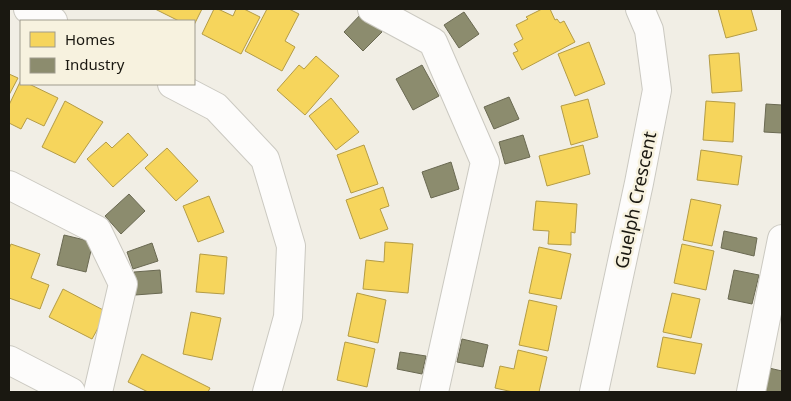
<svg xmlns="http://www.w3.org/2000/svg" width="791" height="401" viewBox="0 0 791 401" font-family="'Noto Sans',sans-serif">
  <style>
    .homes { fill: #f6d55c; stroke: #b49c46 }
    .industry { fill: #8c8c6e; stroke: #6a6952 }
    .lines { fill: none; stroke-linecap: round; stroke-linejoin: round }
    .minor-casing { stroke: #cbc9c1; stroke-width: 30 }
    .minor { stroke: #fdfcfb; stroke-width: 28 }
    .labels { text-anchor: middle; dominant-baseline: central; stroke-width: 5; stroke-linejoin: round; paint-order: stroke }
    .street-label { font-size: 18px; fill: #1a1811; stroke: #f7f2df }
  </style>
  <rect width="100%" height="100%" fill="#f1eee5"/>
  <g class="homes">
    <path d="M155,9H202L194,25V21H179Z"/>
    <path d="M214,9H218L233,16L236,9H244L260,17L241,54L202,34Z"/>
    <path d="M267,9H289L299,14L285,41L295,47L282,71L245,51Z"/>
    <path d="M542,9H550L555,20L557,19L560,23L564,21L575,42L522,70L513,53L518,51L514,44L523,39L516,25L528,19L526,17Z"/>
    <path d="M718,9H751L757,30L726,38Z"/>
    <path d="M589,42L605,84L575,96L558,54Z"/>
    <path d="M739,53L742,91L712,93L709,55Z"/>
    <path d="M316,56L339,76L305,115L277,90L299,65L304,69Z"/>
    <path d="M9,74L18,78L9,95Z"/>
    <path d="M21,80V84H29L58,98L44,126L27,118L21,129L9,123V105Z"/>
    <path d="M331,98L359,132L336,150L309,116Z"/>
    <path d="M588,99L598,137L571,145L561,106Z"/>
    <path d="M65,101L103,122L75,163L42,147Z"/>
    <path d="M706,101L735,103L733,142L703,140Z"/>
    <path d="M128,133L148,155L113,187L87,159L106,142L112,148Z"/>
    <path d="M364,145L378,184L351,193L337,155Z"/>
    <path d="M583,145L590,174L547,186L539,156Z"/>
    <path d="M167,148L198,181L176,201L145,168Z"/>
    <path d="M701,150L742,156L738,185L697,180Z"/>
    <path d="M383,187L389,206L380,209L388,229L360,239L346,200Z"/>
    <path d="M209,196L224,232L198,242L183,206Z"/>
    <path d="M691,199L721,205L712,246L683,240Z"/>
    <path d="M536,201L577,204L575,233L571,232V245L548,244L549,231L533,230Z"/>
    <path d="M385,242L413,244L408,293L363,289L366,260L384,262Z"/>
    <path d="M11,244L40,254L31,278L49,285L40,309L9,298V249Z"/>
    <path d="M682,244L714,251L706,290L674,283Z"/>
    <path d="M539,247L571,254L561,299L529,293Z"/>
    <path d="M200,254L227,257L224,294L196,292Z"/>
    <path d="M63,289L107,312L92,339L49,317Z"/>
    <path d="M357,293L386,300L378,343L348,336Z"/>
    <path d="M672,293L700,299L691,338L663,332Z"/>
    <path d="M529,300L557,306L548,351L519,345Z"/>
    <path d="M191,312L221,318L212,360L183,354Z"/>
    <path d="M663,337L702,344L695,374L657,367Z"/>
    <path d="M345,342L375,349L367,387L337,380Z"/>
    <path d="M518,350L547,357L539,392H513L495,388L500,366L514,369Z"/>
    <path d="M142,354L210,388L208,392H148L128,382Z"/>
  </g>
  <g class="industry">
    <path d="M464,12L479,34L459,48L444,25Z"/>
    <path d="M362,13L382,32L363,51L344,32Z"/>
    <path d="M422,65L439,96L413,110L396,79Z"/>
    <path d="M509,97L519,119L494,129L484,107Z"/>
    <path d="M766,104L782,105V133L764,132Z"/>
    <path d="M523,135L530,157L505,164L499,142Z"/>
    <path d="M451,162L459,189L431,198L422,172Z"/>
    <path d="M129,194L145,211L121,234L105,216Z"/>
    <path d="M724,231L757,238L754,256L721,248Z"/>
    <path d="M64,235L93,242L86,272L57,265Z"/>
    <path d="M152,243L158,261L133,269L127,252Z"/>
    <path d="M160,270L162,293L135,295L134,272Z"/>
    <path d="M734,270L759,275L752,304L728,299Z"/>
    <path d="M462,339L488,345L483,367L457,362Z"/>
    <path d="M400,352L426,356L422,374L397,369Z"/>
    <path d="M769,368L782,371V392H763Z"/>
  </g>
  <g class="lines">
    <g class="minor-casing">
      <g id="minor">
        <path d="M28,9L53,21"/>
        <path d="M372,9L433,42L485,162L434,392"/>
        <path d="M172,84L216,107L265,159L291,246L288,317L267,392"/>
        <path d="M9,185L97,230L123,284L98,392"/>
        <path d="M9,360L71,392"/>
        <path d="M594,392L639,183L657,90L649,30L640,9"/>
        <path d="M751,392L782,239"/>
      </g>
    </g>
    <use href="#minor" class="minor"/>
  </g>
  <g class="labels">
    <g class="street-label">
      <text transform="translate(635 200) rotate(-78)">Guelph Crescent</text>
    </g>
  </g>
  <rect width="791" height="401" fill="none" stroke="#1a1811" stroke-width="20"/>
  <rect x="20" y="20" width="175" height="65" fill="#f7f2df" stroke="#9f9b8d"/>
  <rect x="30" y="32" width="25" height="15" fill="#f6d55c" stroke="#9f9b8d"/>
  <text x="65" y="45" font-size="15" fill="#1a1811">Homes</text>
  <rect x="30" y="58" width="25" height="15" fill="#8c8c6e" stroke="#9f9b8d"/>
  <text x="65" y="70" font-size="15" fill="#1a1811">Industry</text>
</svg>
